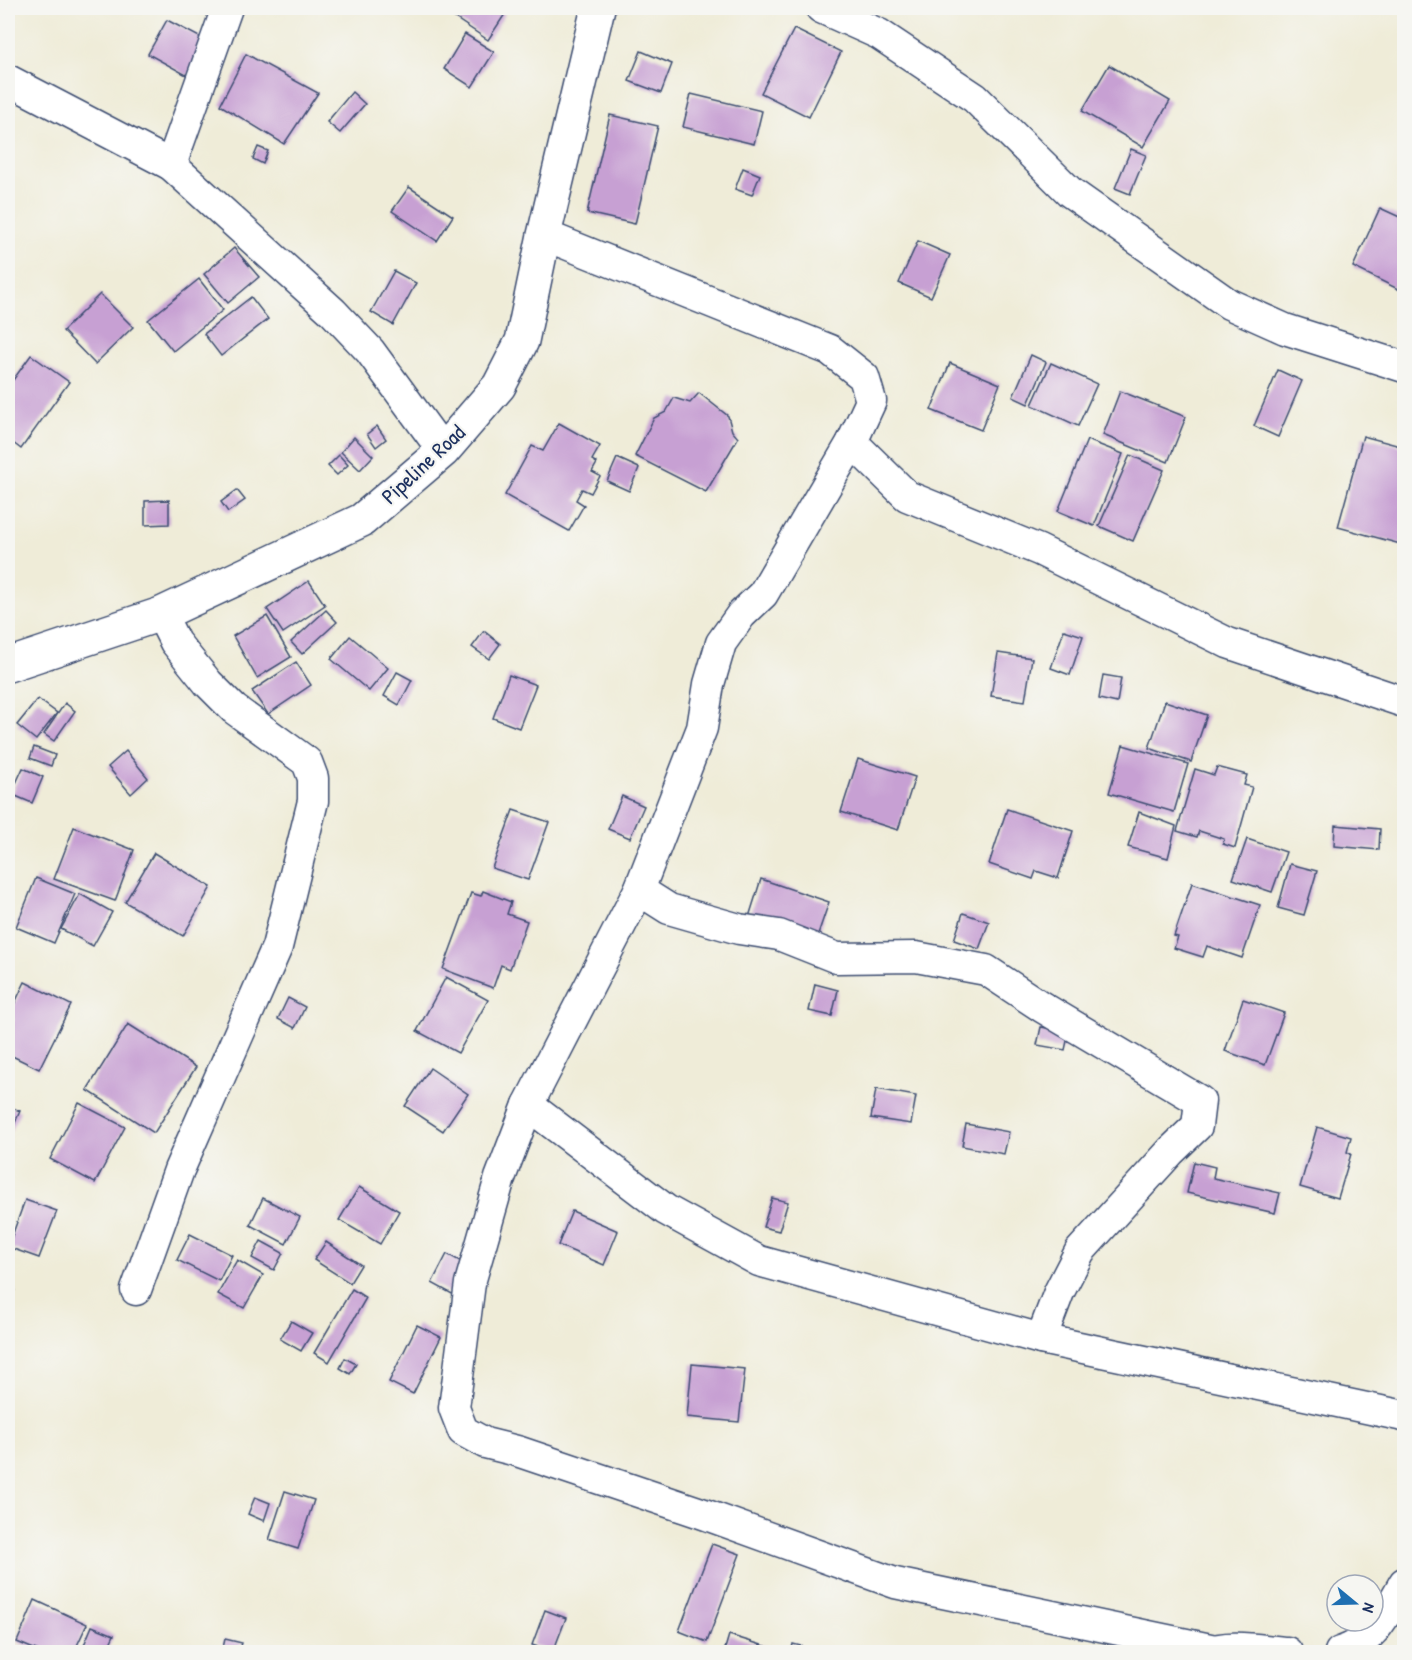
<svg xmlns="http://www.w3.org/2000/svg" width="1412" height="1660" viewBox="0 0 1412 1660" font-family="'Patrick Hand',sans-serif">
  <style>
    .building { fill: #c7a0d3 }
    .lines { fill: none; stroke-linecap: round; stroke-linejoin: round }
    .minor-casing { stroke: #3b4b70; stroke-width: 33 }
    .tertiary-casing { stroke: #3b4b70; stroke-width: 36 }
    .minor { stroke: #fff; stroke-width: 30 }
    .tertiary { stroke: #fff; stroke-width: 33 }
    .labels { text-anchor: middle; dominant-baseline: central; stroke-width: 4.5; stroke-linejoin: round; paint-order: stroke }
    .street-label { font-size: 22px; fill: #1b2f5e; stroke: #f6f6f2 }
  </style>
  <rect width="100%" height="100%" fill="#f6f6f2"/>
  <filter id="ink" filterUnits="userSpaceOnUse"><feTurbulence type="fractalNoise" baseFrequency=".0167" numOctaves="2"/><feDisplacementMap in="SourceGraphic" scale="12" xChannelSelector="R" yChannelSelector="G"/><feConvolveMatrix kernelMatrix="1 2 1 2 8 2 1 2 1" color-interpolation-filters="sRGB"/></filter>
  <filter id="wash" filterUnits="userSpaceOnUse"><feTurbulence type="fractalNoise" baseFrequency=".008" numOctaves="4" result="noise"/><feDisplacementMap in="SourceGraphic" scale="24" xChannelSelector="R" yChannelSelector="G"/><feGaussianBlur stdDeviation="1.35" result="paint"/><feColorMatrix in="noise" values="0 0 0 0 0 0 0 0 0 0 0 0 0 0 0 0 0 1.4 0 .05"/><feComposite in="paint" operator="in"/></filter>
  <g filter="url(#wash)">
    <rect width="100%" height="100%" fill="#efecd8"/>
    <g id="blocks">
      <g class="building">
        <path d="M440,8H496L505,14L488,40Z"/>
        <path d="M167,20L207,41L188,76L148,54Z"/>
        <path d="M794,29L841,52L809,117L761,93Z"/>
        <path d="M465,34L494,52L472,87L444,69Z"/>
        <path d="M641,51L672,64L661,93L629,81Z"/>
        <path d="M246,54L318,93L284,144L220,105Z"/>
        <path d="M1109,65L1170,101L1143,147L1082,111Z"/>
        <path d="M352,92L365,104L340,133L327,122Z"/>
        <path d="M691,94L762,111L754,144L683,127Z"/>
        <path d="M610,115L658,126L635,224L587,213Z"/>
        <path d="M258,147L268,151L263,164L253,159Z"/>
        <path d="M1131,149L1146,155L1130,194L1115,188Z"/>
        <path d="M743,168L760,175L752,195L735,189Z"/>
        <path d="M409,187L453,216L437,241L392,211Z"/>
        <path d="M1380,208L1404,219V292L1353,267Z"/>
        <path d="M918,241L950,255L931,297L899,283Z"/>
        <path d="M234,248L259,277L228,303L204,274Z"/>
        <path d="M394,271L416,283L393,325L371,312Z"/>
        <path d="M199,279L223,310L173,351L148,320Z"/>
        <path d="M100,294L133,327L95,364L63,331Z"/>
        <path d="M251,297L268,319L221,356L204,334Z"/>
        <path d="M31,355L69,382L21,449L8,439V387Z"/>
        <path d="M1031,355L1046,362L1028,404L1013,397Z"/>
        <path d="M950,363L1000,384L981,430L931,410Z"/>
        <path d="M1051,363L1097,384L1078,426L1032,405Z"/>
        <path d="M1278,370L1302,381L1278,437L1254,426Z"/>
        <path d="M1120,391L1186,417L1168,462L1103,435Z"/>
        <path d="M699,393L728,416L732,431L738,438L706,492L635,456L654,418L666,412L674,398L690,403Z"/>
        <path d="M559,423L600,446L592,460L597,463L592,472L600,476L591,493L582,489L576,500L584,505L569,531L505,495L532,446L543,451Z"/>
        <path d="M377,426L386,439L376,447L367,434Z"/>
        <path d="M1363,436L1404,447V545L1338,527Z"/>
        <path d="M354,437L373,456L360,470L341,452Z"/>
        <path d="M1087,440L1123,454L1094,526L1058,511Z"/>
        <path d="M339,455L348,465L337,475L328,466Z"/>
        <path d="M1130,455L1164,470L1133,541L1099,526Z"/>
        <path d="M617,458L639,468L629,491L607,481Z"/>
        <path d="M237,490L245,500L228,512L221,502Z"/>
        <path d="M169,500V524L145,525V501Z"/>
        <path d="M309,581L325,605L283,633L267,609Z"/>
        <path d="M326,610L337,622L302,654L291,642Z"/>
        <path d="M267,616L291,657L257,678L233,636Z"/>
        <path d="M1064,630L1083,636L1070,675L1051,668Z"/>
        <path d="M484,631L500,644L489,659L472,647Z"/>
        <path d="M350,636L388,668L369,691L331,659Z"/>
        <path d="M998,653L1032,658L1025,701L991,696Z"/>
        <path d="M296,662L311,685L268,714L252,691Z"/>
        <path d="M397,672L412,680L399,705L384,696Z"/>
        <path d="M509,675L536,685L519,728L493,718Z"/>
        <path d="M1103,675L1121,678L1117,703L1099,699Z"/>
        <path d="M38,699L57,713L36,740L17,725Z"/>
        <path d="M1165,701L1207,715L1191,762L1149,748Z"/>
        <path d="M65,703L75,711L54,741L44,734Z"/>
        <path d="M1123,745L1188,764L1174,812L1109,793Z"/>
        <path d="M34,747L55,755L51,766L30,758Z"/>
        <path d="M126,751L148,778L131,794L108,767Z"/>
        <path d="M858,759L915,777L898,830L841,812Z"/>
        <path d="M1217,767L1247,775L1244,785L1252,787L1235,848L1223,844L1224,839L1199,831L1197,837L1177,831L1195,769L1214,775Z"/>
        <path d="M23,768L43,777L32,803L11,794Z"/>
        <path d="M622,796L644,806L630,838L608,829Z"/>
        <path d="M1007,809L1073,831L1058,878L1036,871L1033,879L989,864Z"/>
        <path d="M513,810L549,822L528,880L492,868Z"/>
        <path d="M1139,812L1176,826L1168,858L1128,847Z"/>
        <path d="M1335,825L1380,829L1379,850L1334,846Z"/>
        <path d="M74,827L134,850L115,901L54,879Z"/>
        <path d="M1247,839L1286,852L1272,892L1233,879Z"/>
        <path d="M154,853L211,887L183,936L125,902Z"/>
        <path d="M1290,864L1317,871L1304,915L1278,908Z"/>
        <path d="M36,878L75,894L54,943L16,927Z"/>
        <path d="M761,879L829,902L816,940L749,917Z"/>
        <path d="M1192,883L1260,905L1242,958L1207,946L1203,957L1174,948L1178,937L1174,936Z"/>
        <path d="M483,891L511,902L507,914L527,921L510,969L501,965L493,988L443,969L471,893L481,896Z"/>
        <path d="M80,894L112,912L93,946L61,929Z"/>
        <path d="M963,913L989,922L979,949L954,940Z"/>
        <path d="M446,977L488,1000L458,1053L417,1031Z"/>
        <path d="M25,982L71,1005L39,1069L8,1054V1033L14,1019L10,1013Z"/>
        <path d="M815,984L838,990L832,1016L809,1011Z"/>
        <path d="M288,998L305,1007L295,1028L278,1019Z"/>
        <path d="M1243,999L1284,1013L1265,1065L1225,1051Z"/>
        <path d="M128,1024L196,1067L154,1133L87,1090Z"/>
        <path d="M1041,1027L1069,1032L1065,1050L1037,1045Z"/>
        <path d="M430,1068L468,1094L443,1131L405,1106Z"/>
        <path d="M876,1089L916,1096L911,1124L871,1118Z"/>
        <path d="M79,1103L125,1127L95,1183L50,1159Z"/>
        <path d="M8,1106L20,1111L9,1137L8,1136Z"/>
        <path d="M966,1124L1009,1132L1004,1154L962,1146Z"/>
        <path d="M1317,1127L1351,1137L1347,1152L1351,1154L1338,1198L1300,1187Z"/>
        <path d="M1194,1162L1215,1167L1213,1178L1280,1193L1275,1213L1187,1193Z"/>
        <path d="M359,1187L399,1211L380,1244L339,1220Z"/>
        <path d="M263,1198L300,1217L286,1244L250,1225Z"/>
        <path d="M772,1198L788,1202L779,1231L763,1227Z"/>
        <path d="M25,1200L57,1211L39,1258L8,1247Z"/>
        <path d="M572,1211L618,1231L604,1265L558,1245Z"/>
        <path d="M190,1234L232,1255L219,1281L177,1260Z"/>
        <path d="M261,1241L283,1253L274,1270L252,1258Z"/>
        <path d="M326,1242L361,1265L350,1283L314,1260Z"/>
        <path d="M447,1254L469,1266L454,1295L432,1283Z"/>
        <path d="M237,1260L263,1275L244,1308L218,1294Z"/>
        <path d="M8,1286L15,1289L10,1305L8,1304Z"/>
        <path d="M352,1289L366,1298L329,1362L314,1353Z"/>
        <path d="M291,1321L312,1333L301,1351L280,1339Z"/>
        <path d="M417,1325L441,1337L413,1394L389,1382Z"/>
        <path d="M345,1358L356,1364L350,1374L340,1368Z"/>
        <path d="M692,1364L745,1369L739,1422L687,1417Z"/>
        <path d="M285,1491L314,1500L298,1549L269,1540Z"/>
        <path d="M255,1497L270,1503L264,1521L248,1514Z"/>
        <path d="M712,1544L740,1554L707,1642L679,1631Z"/>
        <path d="M35,1600L87,1624L74,1652H41L17,1642Z"/>
        <path d="M545,1610L566,1618L553,1652L532,1645Z"/>
        <path d="M92,1626L114,1635L106,1652H81Z"/>
        <path d="M729,1635L778,1650V1652H724Z"/>
        <path d="M225,1639L242,1643L239,1652H222Z"/>
        <path d="M793,1644L824,1652H791Z"/>
      </g>
    </g>
  </g>
  <g filter="url(#ink)">
    <use href="#blocks" fill-opacity="0" stroke="#3b4b70" stroke-width="1.5"/>
    <g class="lines">
      <g class="minor-casing">
        <g id="minor">
          <path d="M821,8L879,34L975,98L1070,192L1229,304L1285,329L1404,367"/>
          <path d="M8,80L171,165L333,312L370,351L443,451"/>
          <path d="M171,165L227,8"/>
          <path d="M544,235L830,350L864,377L871,401L852,442L763,594L741,615L721,643L709,684L702,728L639,890L528,1105L666,1210L759,1261L1041,1339L1404,1416"/>
          <path d="M852,442L907,496L1039,550L1228,643L1404,702"/>
          <path d="M639,890L669,909L739,929L779,935L837,958L916,957L986,970L1042,1007L1200,1101L1197,1126L1171,1151L1080,1251L1059,1292L1041,1339"/>
          <path d="M528,1105L500,1178L470,1283L454,1408L463,1431L485,1443L517,1451L701,1513L895,1583L1215,1650"/>
          <path d="M136,1290L179,1170L277,947L313,801V778L307,762L234,709L208,683L175,642L161,614"/>
          <path d="M1210,1652C1227,1643 1267,1651 1287,1652"/>
          <path d="M1340,1652C1374,1642 1387,1612 1404,1583"/>
        </g>
      </g>
      <g class="tertiary-casing">
        <path id="tertiary" d="M8,665L161,614L362,520L443,451L499,386L522,341L544,235L598,8"/>
      </g>
      <use href="#minor" class="minor"/>
      <use href="#tertiary" class="tertiary"/>
    </g>
  </g>
  <g class="labels">
    <g class="street-label">
      <text transform="translate(423 464) rotate(-43)">Pipeline Road</text>
    </g>
  </g>
  <rect width="1412" height="1660" fill="none" stroke="#f6f6f2" stroke-width="30"/>
  <g transform="translate(1355 1603) rotate(109)"><circle r="28" fill="#f6f6f2" stroke="#9ea6b7" stroke-width="1.5"/>
  <path d="M0-4.5L10 22L0 15L-10 22Z" fill="#1f6fb2"/>
  <text y="-9" font-size="16" font-weight="bold" text-anchor="middle" fill="#1b2f5e">N</text>
  </g>
</svg>
